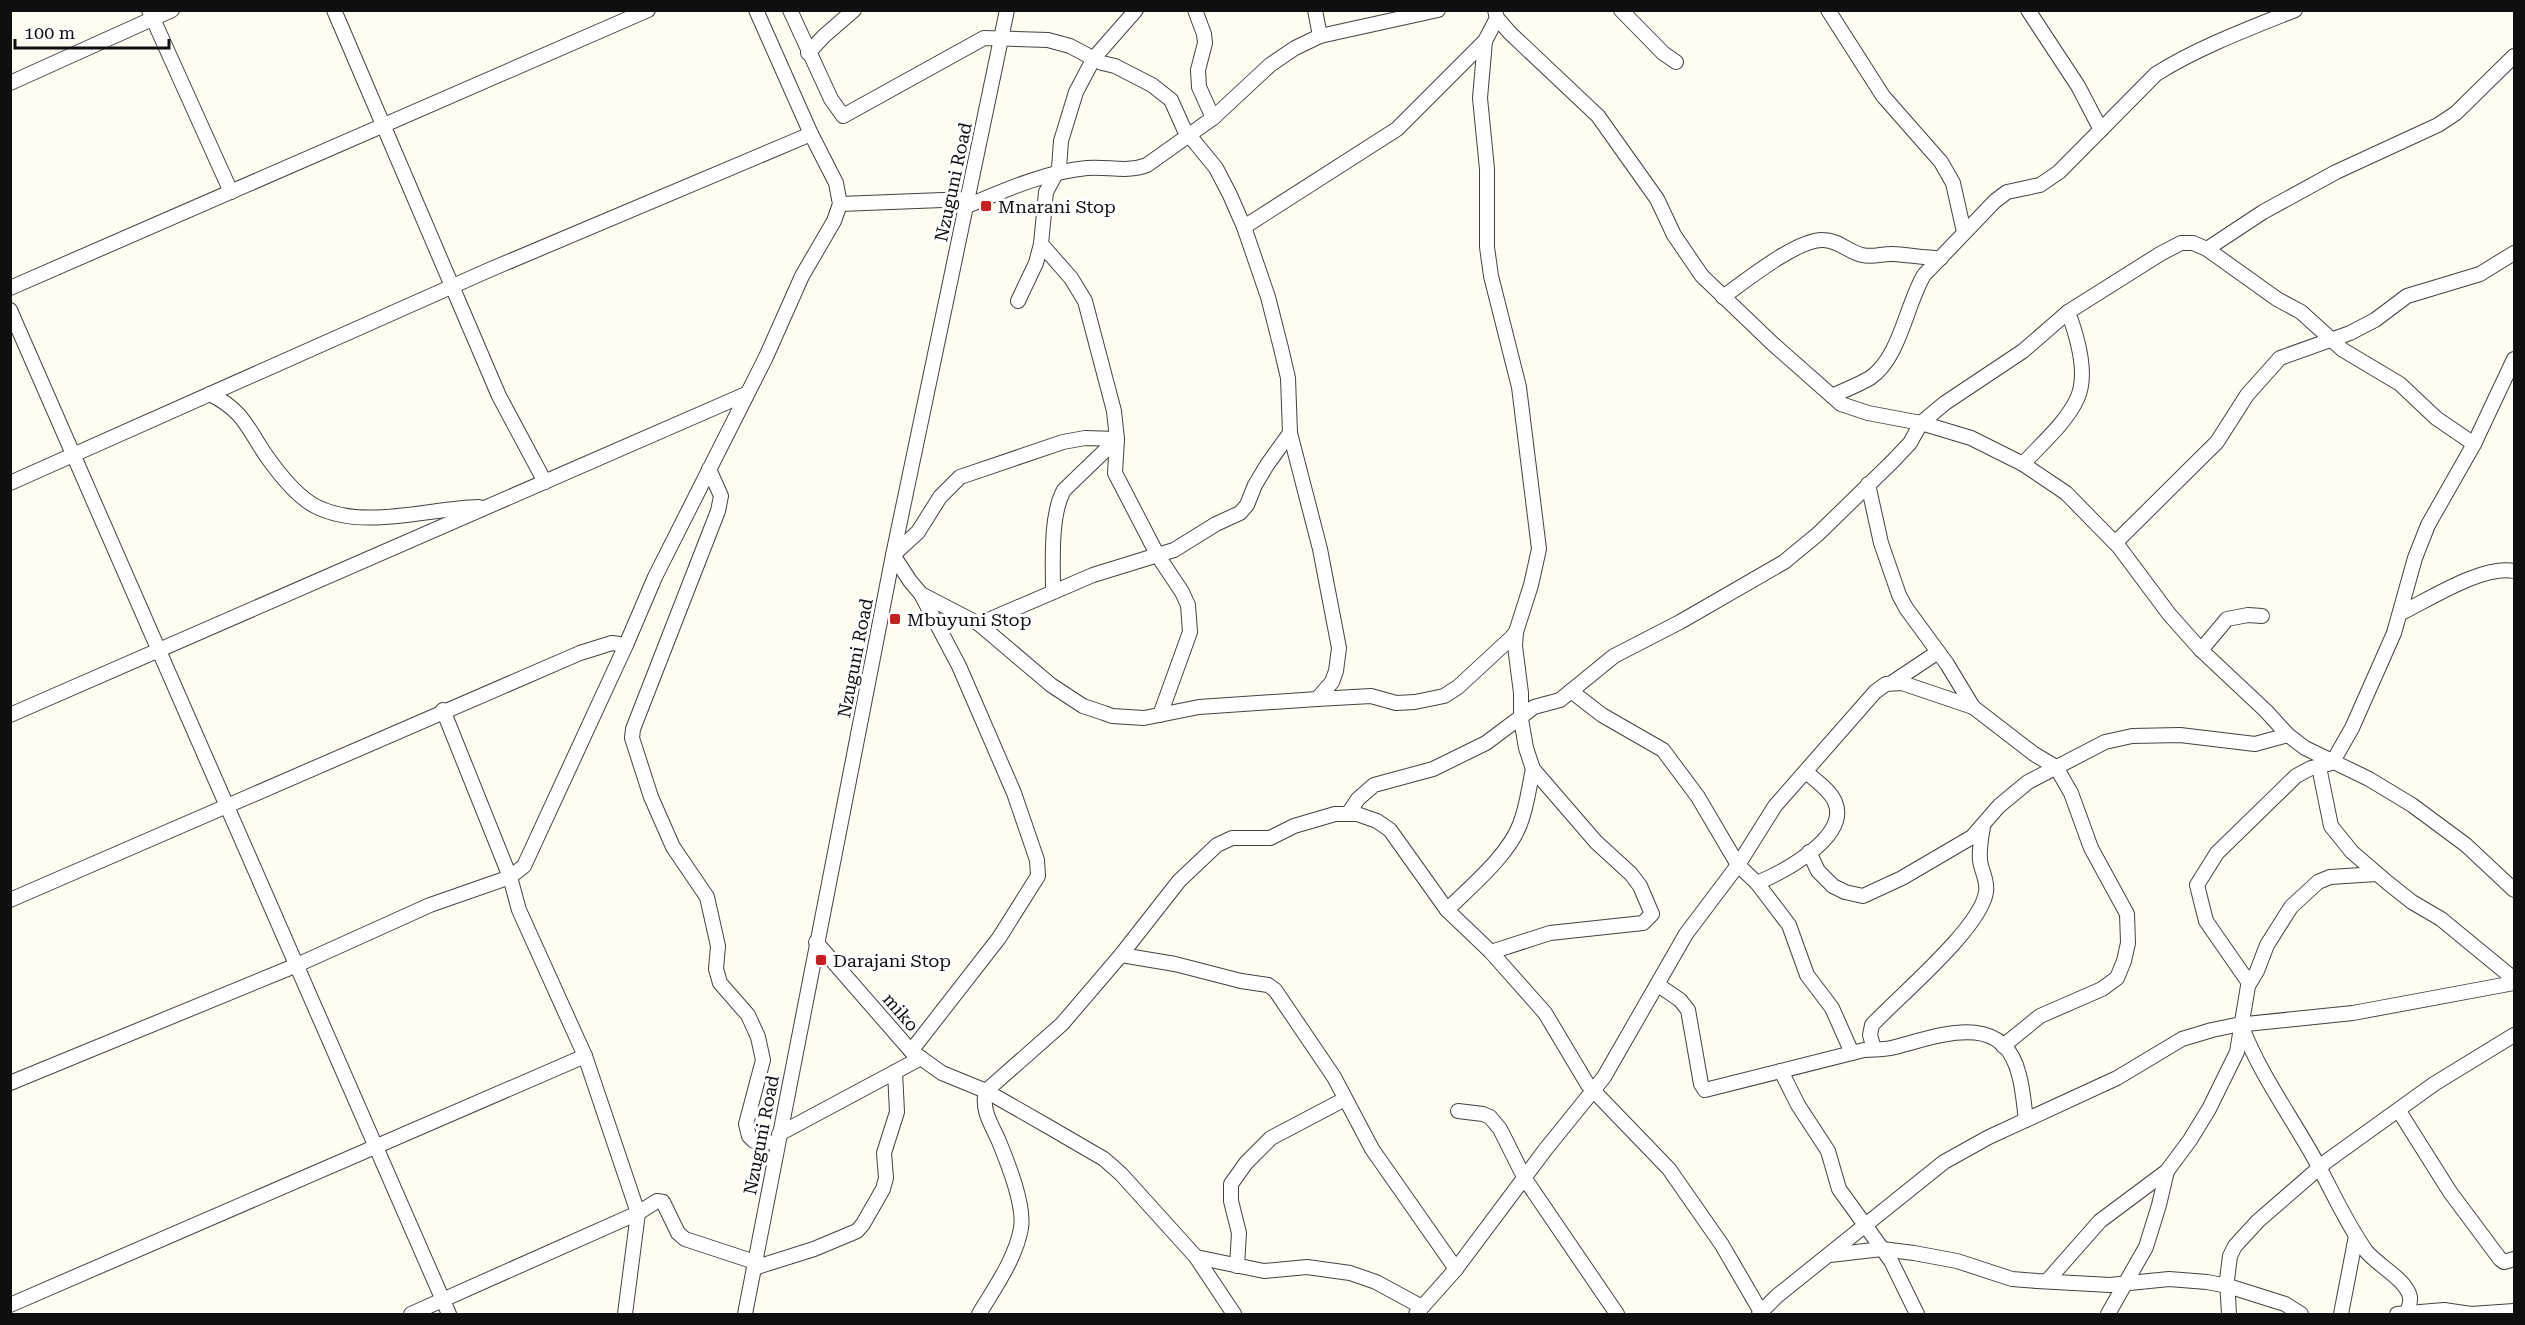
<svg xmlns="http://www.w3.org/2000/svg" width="2525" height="1325" viewBox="0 0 2525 1325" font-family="'Roboto Serif',serif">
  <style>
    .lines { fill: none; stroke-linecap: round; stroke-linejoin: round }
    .minor-casing { stroke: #424242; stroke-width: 16 }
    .minor { stroke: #fff; stroke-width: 14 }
    .poi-dot { fill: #c91e1d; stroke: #fff; stroke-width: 2 }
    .labels { text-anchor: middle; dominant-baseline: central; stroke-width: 6; stroke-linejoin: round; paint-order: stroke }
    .street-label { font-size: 18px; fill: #0f0f0f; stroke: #fff }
    .poi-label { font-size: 18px; fill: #0f0f0f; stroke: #fff; text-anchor: start }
  </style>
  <rect width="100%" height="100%" fill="#fffdf1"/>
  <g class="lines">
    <g class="minor-casing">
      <g id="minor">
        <path d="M149,10L231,192"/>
        <path d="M334,10L499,396L545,482"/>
        <path d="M790,10L831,99L843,116L984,38L1048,40L1070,46L1102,63L1115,66L1152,85L1171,100L1184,129L1216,168L1230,195L1244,227L1268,297L1281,348L1288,378L1290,433L1320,549L1339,648L1336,671L1332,682L1317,699L1199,707L1144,718L1112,716L1104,713L1083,706L1051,685L979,624L921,594L910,581L893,555L918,532L940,497L960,477L1063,442L1085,438L1117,439"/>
        <path d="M1195,10L1204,34L1205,43L1198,70L1199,87L1213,118"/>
        <path d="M1315,10L1320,36"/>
        <path d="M1495,10L1497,18L1510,33L1598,116L1657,199L1674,235L1702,276L1773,344L1841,404L1868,413L1921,423L1971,438L2023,464L2066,493L2119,547L2169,614L2201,650L2266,711L2288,735L2305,748L2369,779L2412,805L2466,845L2514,890"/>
        <path d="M1621,10L1663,53L1676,62"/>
        <path d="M1828,10L1883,96L1941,162L1953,183L1964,232"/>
        <path d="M2028,10L2078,86L2101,130"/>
        <path d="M808,53L824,36L854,10"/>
        <path d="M10,83L172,10"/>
        <path d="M840,204L968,199"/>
        <path d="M967,206C1005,190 1045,172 1087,168C1108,166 1126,173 1147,165L1213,118L1270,65L1295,48L1320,36L1438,10"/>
        <path d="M1244,227L1397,129L1485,41L1497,18"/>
        <path d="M1041,244L1071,278L1085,301L1114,411L1117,439L1115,473L1158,556L1182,592L1188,605L1190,632L1160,715"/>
        <path d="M2207,249L2263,212L2336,172L2438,125L2456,113L2514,56"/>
        <path d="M10,288L648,10"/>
        <path d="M1723,297C1744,282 1797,239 1823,240C1839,240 1848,252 1862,255C1874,258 1883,253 1894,254C1910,255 1925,258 1941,258"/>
        <path d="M1018,301L1036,263L1041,244L1046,192L1059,168L1061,141L1076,92L1094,58L1136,10"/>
        <path d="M10,310L449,1314"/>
        <path d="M210,394C246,412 248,431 270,461C281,476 298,497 315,506C363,531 428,508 479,507"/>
        <path d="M1832,396C1845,390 1858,385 1870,378C1900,358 1906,305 1924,275L1995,201L2007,192L2040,185L2059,172L2156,74C2197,48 2250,28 2295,10"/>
        <path d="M2023,464C2041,444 2066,423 2077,399C2089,374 2077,336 2068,312"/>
        <path d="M709,469L721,496L718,511L633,729L632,738L651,797L673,847L707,897L718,946L716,969L720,983L748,1015L758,1037L763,1060L746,1124L749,1136L754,1141L777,1143"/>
        <path d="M10,483L489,270L811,134"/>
        <path d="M1868,484L1881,543L1899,595L1906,608L1947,664L1973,707L2034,754L2056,767L2071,793L2091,848L2127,914L2128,943L2124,961L2117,978L2102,989L2040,1016L2003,1046"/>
        <path d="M2115,543L2217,442L2247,395L2280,358L2350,333L2375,320L2407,296L2480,274L2514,253"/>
        <path d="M1053,591C1053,562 1050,515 1064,490L1117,439"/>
        <path d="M2401,613C2430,599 2482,565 2514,571"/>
        <path d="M979,624L1093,575L1174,550L1216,524L1240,513L1247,505L1255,485L1267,465L1290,433"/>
        <path d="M2201,650L2227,619L2248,615L2262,616"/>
        <path d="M1893,682L1938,652"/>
        <path d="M1571,691L1602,715L1663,750L1698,797L1738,865L1757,883L1789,925L1807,975L1832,1008L1852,1053"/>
        <path d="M1317,699L1371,696L1396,703L1415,702L1444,696L1458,687L1511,638L1516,632L1531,585L1539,549L1519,387L1491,276L1487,247V169L1480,98L1485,41"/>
        <path d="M443,710L510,877L519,910L585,1056L638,1213L625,1314"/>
        <path d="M10,715L746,394"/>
        <path d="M2319,767L2331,826L2352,852L2388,883L2412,902L2441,919L2514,979"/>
        <path d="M1348,814L1358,799L1374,785L1433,769L1486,743L1534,707L1560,700L1614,656L1680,622L1784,562L1818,534L1892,462L1910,443L1921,423L1945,403L2023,351L2068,312L2160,254L2181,243H2193L2207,249L2277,299L2301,312L2343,350L2400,384L2436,418L2474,444"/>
        <path d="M1809,852L1818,871L1833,886L1845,892L1863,896L1902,878L1972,837L1999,806L2028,782L2105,742L2132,736L2180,735L2255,744L2288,735"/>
        <path d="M1757,883C1783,872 1850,837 1835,802C1830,790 1815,780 1806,772"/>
        <path d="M10,900L580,653L612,643L626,645"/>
        <path d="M1447,910C1470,887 1509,855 1520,824C1527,807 1529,787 1533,769"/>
        <path d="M816,942L911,1051L942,1073L986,1091L1049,1127L1104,1159L1121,1174L1196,1257L1234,1314"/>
        <path d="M1491,952L1550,933L1643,923L1652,914L1640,886L1631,874L1596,842L1533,769L1526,748L1521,719V693L1515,646L1516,632"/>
        <path d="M1121,955L1175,964L1241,981L1268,985L1275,990L1334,1077L1372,1149L1456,1269"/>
        <path d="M2249,983L2206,921L2197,885L2217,853L2296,776L2311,768L2332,763L2352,728L2394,633L2415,558L2428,525L2474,444L2514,359"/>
        <path d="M1658,985L1680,1000L1688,1010L1701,1084L1705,1090L1864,1050C1873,1049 1882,1050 1891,1048C1936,1037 2003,1008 2019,1075C2023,1089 2024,1105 2026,1120"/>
        <path d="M2242,1027C2261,1077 2294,1120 2319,1167C2334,1195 2347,1224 2366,1251C2377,1265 2406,1279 2410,1297C2411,1302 2408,1309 2407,1314"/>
        <path d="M1874,1049L1870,1035L1872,1025C1899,996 1981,928 1986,892C1988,880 1981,871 1980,860C1979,849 1981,838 1983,827"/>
        <path d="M911,1051L999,938L1038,876L1037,860L1014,793L959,666L922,596"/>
        <path d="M1781,1071L1798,1105L1828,1151L1839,1189L1891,1261L1917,1314"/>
        <path d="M10,1083L297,965L430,905L510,877L524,866L626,645L655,577L766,357L802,276L834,221L840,204L836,183L811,134L756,10"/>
        <path d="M1458,1111L1483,1114L1490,1117L1500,1129L1525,1179L1617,1314"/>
        <path d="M2399,1111L2450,1192L2500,1259L2504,1262L2514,1259"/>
        <path d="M779,1134L921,1058"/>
        <path d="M1830,1255L1882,1249L1914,1253L1957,1261L2012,1279L2037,1281L2110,1285L2169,1279L2207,1282L2228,1286L2285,1304L2301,1314"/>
        <path d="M1196,1257L1264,1271L1307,1267L1350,1273L1376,1282L1422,1307"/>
        <path d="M1237,1266L1239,1233L1231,1201V1184L1246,1163L1271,1138L1345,1099"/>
        <path d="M754,1268L814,1249L857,1231L863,1224L883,1189L886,1178L884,1153L897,1112L895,1072"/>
        <path d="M2048,1280L2100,1221L2167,1171L2190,1140L2209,1109L2237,1052L2248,986L2257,971L2267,945L2291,907L2318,882L2330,877L2377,874"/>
        <path d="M10,1305L585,1056"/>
        <path d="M411,1314L638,1213L657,1201L663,1202L678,1233L685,1239L755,1262"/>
        <path d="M745,1314L893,555L1007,10"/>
        <path d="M979,1314C994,1289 1016,1258 1021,1228C1025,1205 1007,1161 998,1139C991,1124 981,1109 986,1091L1062,1024L1121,955L1179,881L1217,845L1232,838H1270L1294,826L1335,814H1357L1377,821L1390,830L1447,910L1491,952L1545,1013L1588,1085L1669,1169L1722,1245L1761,1312"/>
        <path d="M1416,1314L1456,1269L1545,1150L1604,1077L1686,934L1738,865L1775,806L1875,692L1886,684L1902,683L1973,707"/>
        <path d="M1759,1314L1777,1296L1944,1162L1989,1137L2117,1078L2182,1039L2212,1030L2236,1025L2353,1013L2514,983"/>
        <path d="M2108,1314L2146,1247L2159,1205L2167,1171"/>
        <path d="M2229,1314L2227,1280L2230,1256L2235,1246L2258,1221L2327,1161L2434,1084L2514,1035"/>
        <path d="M2341,1314L2356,1236"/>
        <path d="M2397,1314L2444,1310L2471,1314L2514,1311"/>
      </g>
    </g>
    <use href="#minor" class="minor"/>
  </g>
  <g class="poi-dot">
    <rect x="980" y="200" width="12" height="12" rx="3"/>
    <rect x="889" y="613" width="12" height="12" rx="3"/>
    <rect x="815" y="954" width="12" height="12" rx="3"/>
  </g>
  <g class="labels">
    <g class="street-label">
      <text transform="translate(953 182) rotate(-78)">Nzuguni Road</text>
      <text transform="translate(855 658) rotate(-79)">Nzuguni Road</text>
      <text transform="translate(901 1012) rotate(49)">miko</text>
      <text transform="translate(761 1135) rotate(-79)">Nzuguni Road</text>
    </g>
    <g class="poi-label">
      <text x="998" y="206">Mnarani Stop</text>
      <text x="907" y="619">Mbuyuni Stop</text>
      <text x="833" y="960">Darajani Stop</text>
    </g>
  </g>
  <rect width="2525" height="1325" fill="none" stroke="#0f0f0f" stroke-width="24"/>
  <path d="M15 39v9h154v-9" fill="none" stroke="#0f0f0f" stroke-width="3"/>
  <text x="24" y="39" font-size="18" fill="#0f0f0f" stroke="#ffffff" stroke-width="4.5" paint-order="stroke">100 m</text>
</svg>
